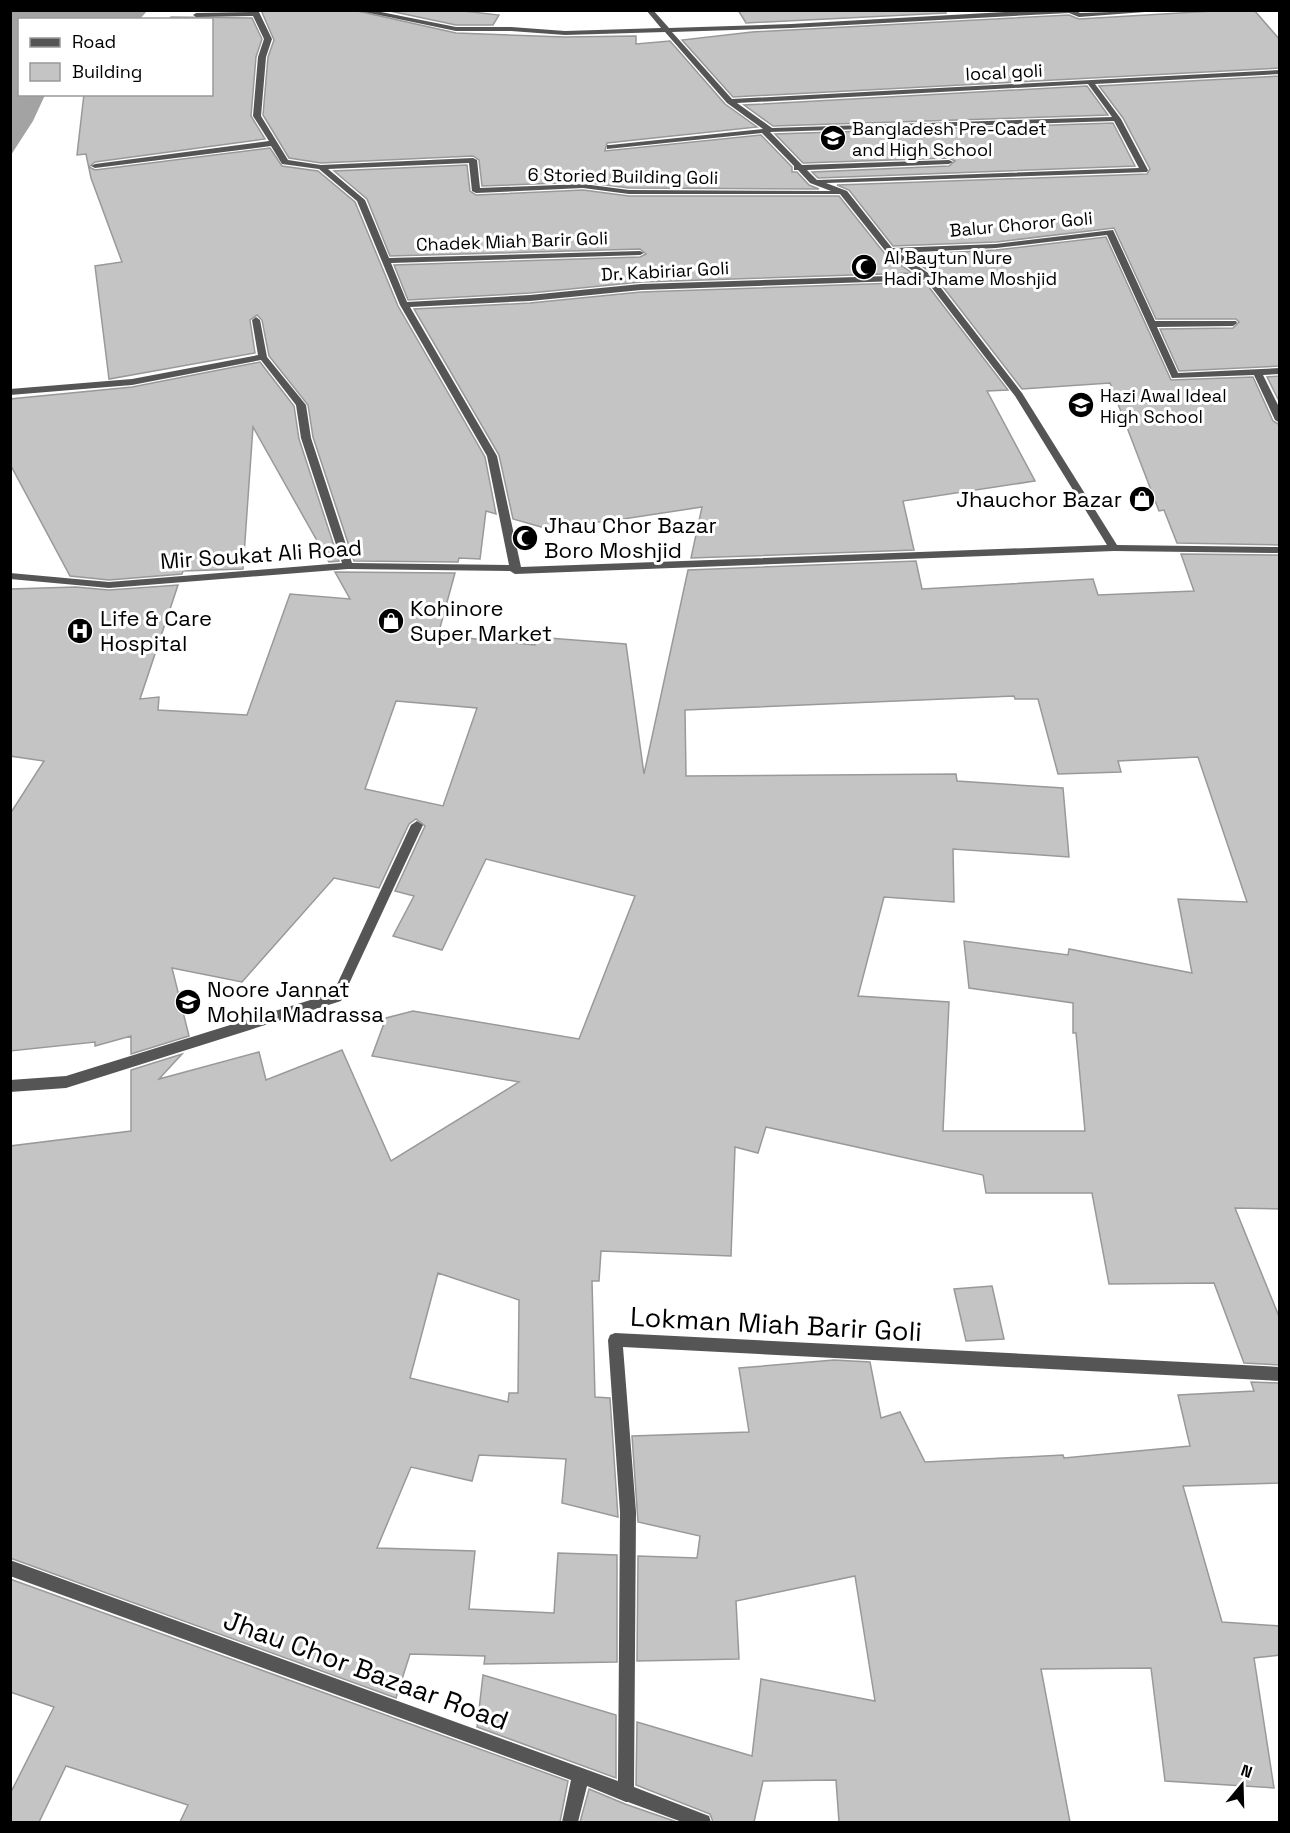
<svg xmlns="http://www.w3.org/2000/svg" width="1290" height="1833" viewBox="0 0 1290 1833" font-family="'Space Grotesk',sans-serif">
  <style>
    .water { fill: #a3a3a3 }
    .building { fill: #c4c4c4; stroke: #999; stroke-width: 1.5; fill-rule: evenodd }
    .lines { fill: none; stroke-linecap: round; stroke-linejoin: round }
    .street { fill: #555; fill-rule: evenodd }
    .labels { text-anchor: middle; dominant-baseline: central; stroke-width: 6; stroke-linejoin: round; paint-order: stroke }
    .far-street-label { font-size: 18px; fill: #000; stroke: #fff }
    .far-poi-label { font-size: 18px; fill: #000; stroke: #fff; text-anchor: start }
    .poi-label { font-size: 22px; fill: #000; stroke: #fff; text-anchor: start }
    .street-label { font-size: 22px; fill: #000; stroke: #fff }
    .near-street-label { font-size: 27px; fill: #000; stroke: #fff }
  </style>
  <rect width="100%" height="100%" fill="#fff"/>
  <path class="water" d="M11,10L147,11L140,19L20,20V94L45,95L33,121L11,155Z"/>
  <g class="building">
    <path d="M261,10H353L456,33L565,37L636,36V44L670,41L725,104L757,127L607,143L605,151L761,135L792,167V172H797L809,185L819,189L629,188L583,182L482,186L479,160L473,156L321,163L289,158L263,115L268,57L274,40Z"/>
    <path d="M385,10H455L499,15L493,25H456Z"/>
    <path d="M738,10H945L946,13L746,23Z"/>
    <path d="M1230,10H1254L1280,40V68L733,97L682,40L752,32L1069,15L1079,19Z"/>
    <path d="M171,17L252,18L262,39L256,57L251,116L265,139L95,162L89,167L95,170L270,148L282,166L318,171L355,202L398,306L485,457L496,514L486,511L480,559L459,558L458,562L354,561L313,437L308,405L269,356L262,320L257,315L250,320L255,353L109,379L95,266L122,262L91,178L86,154L77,155L84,94H212V20H169Z"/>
    <path d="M1280,76V366L1179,371L1160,329L1233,328L1239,322L1236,319H1156L1114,228L996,242L893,246L849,190L837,185L1147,174L1150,169L1123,118L1099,86Z"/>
    <path d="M1087,86L1108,115L773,126L744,105Z"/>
    <path d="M1113,123L1135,166L818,178L812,172L949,166L955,161L949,158L803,163L775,134Z"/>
    <path d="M467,165L470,191L476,195L583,190L629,196H839L885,254L912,273L641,282L530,293L408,300L394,265L640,257L646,254L640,249L390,256L367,199L334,171Z"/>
    <path d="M1106,237L1171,380L1253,377L1273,421L1280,425V545L1177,543L1164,510L1159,511L1110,383L1022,389L933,274L906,255L996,250Z"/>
    <path d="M925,282L1008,390L987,391L1035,481L903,501L914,550L691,558L702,507L610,521L541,527L513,519L499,455L414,309L530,303L641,292Z"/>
    <path d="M260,362L294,406L299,439L339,561L329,562L253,427L243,569L183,571L182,574L109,580L70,576L10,464V399L132,387Z"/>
    <path d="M1280,376V403L1267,377Z"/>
    <path d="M1181,554L1280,555V1209L1235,1208L1280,1319V1365L1244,1363L1214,1283L1109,1284L1092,1193H986L983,1175L766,1127L758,1153L735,1147L731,1256L601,1251L599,1281H592L595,1397L610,1398L618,1517L562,1503L566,1459L479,1455L472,1481L411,1467L377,1548L475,1551L469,1609L554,1613L558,1553L617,1555V1662L484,1664L485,1656L410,1654L396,1698L10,1558V1146L131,1131V1070L182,1054L159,1079L259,1052L266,1080L342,1050L391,1161L519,1082L372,1056L386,1018L413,1011L579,1039L635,896L486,859L442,950L393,936L414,896L395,891L425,826L416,819L409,824L379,888L334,878L242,982L172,968L189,1036L131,1054V1036L95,1046V1042L10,1051V814L44,761L10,756V589L76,587L109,590L178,585L140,699L159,697L158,710L247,715L290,594L350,599L335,572L455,573L438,635L535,645L536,637L626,644L644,774L688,570L916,561L922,589L1093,579L1098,595L1194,591ZM1014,696L1015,699H1038L1058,774L1121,772L1118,761L1198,757L1247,902L1178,899L1192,973L1069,949L1068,955L964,941L969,988L1073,1003V1033H1076L1085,1131H943L949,1002L858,996L884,897L954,902L953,849L1069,857L1063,788L957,781L956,774L686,776L685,710ZM396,701L477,708L443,806L365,789ZM438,1273L519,1300L518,1393H509L508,1402L410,1378Z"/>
    <path d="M992,1286L1004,1339L966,1341L954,1289Z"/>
    <path d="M834,1360L870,1362L881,1418L900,1412L925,1462L1063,1455L1064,1458L1190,1446L1178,1395L1254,1391L1251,1382L1280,1383V1483L1183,1486L1222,1622L1280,1626V1655L1254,1658L1274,1788L1165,1781L1151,1668L1041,1669L1070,1822H839L836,1780L763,1781L754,1822H713L710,1814L636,1785L637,1722L752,1756L761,1679L875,1701L855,1576L736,1601L739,1659L637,1661L638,1556L697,1558L700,1536L638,1522L632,1436L749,1432L739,1368Z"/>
    <path d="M10,1579L568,1781L560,1822H180L188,1805L66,1766L39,1822H10V1794L54,1707L10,1692Z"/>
    <path d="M483,1675L616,1715V1778L477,1727Z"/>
    <path d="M589,1789L625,1804L677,1822H580Z"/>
  </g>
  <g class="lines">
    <g class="street">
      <path d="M251,10H258L272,39L266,57L261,116L288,160L321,165L473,158L477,160L480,188L583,184L629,190L831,191L810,183L798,170H794V166L762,133L607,149V145H610L763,129L727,103L665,32L565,35L511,31H456L355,10H371L456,27H511L565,31L661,28L646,10H653L669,28L791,24L1040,10H1075L1080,13L1171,10L1079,17L1069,13L791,28L672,32L732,99L1280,70V74L1095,84L1121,119L1148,170L1147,172L826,183L847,191L892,248L996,244L1113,230L1155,321H1236L1237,323L1233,326L1157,327L1178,373L1280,368V374L1263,375L1280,409V423L1275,420L1254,375L1172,378L1107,235L996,248L899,253L931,275L1022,393L1117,545L1280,547V553L1114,551L515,574L510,571L348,569L109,588L10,579V573L109,582L342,563L301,438L296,405L261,360L132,385L10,395V389L132,379L258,355L252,320L256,317L260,320L267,357L306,405L311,438L352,563L509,565L487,456L400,305L357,201L319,169L282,164L271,146L95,168L91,166L95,164L269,141L253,116L258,57L264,39L253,16L196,17L193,15L196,13L251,12ZM1088,84L1112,117L772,128L737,103ZM1114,121L1139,168L817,180L807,170L949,164L953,162L949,160L802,165L770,132ZM469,163L472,191L476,193L583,188L629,194H840L887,253L919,275L641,284L530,295L407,302L391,263L640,255L644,253L640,251L389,258L365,200L328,169ZM926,280L1015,396L1107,545L521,567L497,456L410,307L530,301L641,290Z"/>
      <path d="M417,821L423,825L341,1001L66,1088L10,1092V1080L66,1076L333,993L411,825Z"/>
      <path d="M615,1333L1280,1367V1381L623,1347L636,1512L634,1787L709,1816L711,1822H682L628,1802H626L587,1786L578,1822H562L571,1780L10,1576V1560L618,1781L620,1512L608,1340L610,1335Z"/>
    </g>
  </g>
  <defs>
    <g id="school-disc" transform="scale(1.35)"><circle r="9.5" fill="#000" stroke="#fff"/><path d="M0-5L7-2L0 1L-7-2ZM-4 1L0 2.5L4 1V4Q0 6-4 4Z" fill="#fff"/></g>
    <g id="mosque-disc" transform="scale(1.35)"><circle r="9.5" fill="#000" stroke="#fff"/><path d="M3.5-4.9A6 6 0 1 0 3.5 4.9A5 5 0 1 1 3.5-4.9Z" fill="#fff"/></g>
    <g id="shop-disc" transform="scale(1.35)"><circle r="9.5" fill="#000" stroke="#fff"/><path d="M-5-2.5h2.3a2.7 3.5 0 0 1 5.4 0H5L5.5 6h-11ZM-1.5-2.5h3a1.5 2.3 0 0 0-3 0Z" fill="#fff"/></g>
    <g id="hospital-disc" transform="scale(1.35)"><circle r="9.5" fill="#000" stroke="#fff"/><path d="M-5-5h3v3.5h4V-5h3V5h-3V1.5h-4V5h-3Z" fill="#fff"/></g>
  </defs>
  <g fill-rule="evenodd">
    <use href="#school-disc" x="833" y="138"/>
    <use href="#mosque-disc" x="864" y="267"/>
    <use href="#school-disc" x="1081" y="405"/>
    <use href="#shop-disc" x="1142" y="499"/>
    <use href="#mosque-disc" x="525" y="538"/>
    <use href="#shop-disc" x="391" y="621"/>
    <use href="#hospital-disc" x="80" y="631"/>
    <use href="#school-disc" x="188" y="1002"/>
  </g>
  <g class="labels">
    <g class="far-street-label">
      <text transform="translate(1004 72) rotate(-3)">local goli</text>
      <text transform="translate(623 176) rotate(1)">6 Storied Building Goli</text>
      <text transform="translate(1021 224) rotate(-5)">Balur Choror Goli</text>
      <text transform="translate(512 241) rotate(-2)">Chadek Miah Barir Goli</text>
      <text transform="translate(665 271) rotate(-3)">Dr. Kabiriar Goli</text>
    </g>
    <g class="far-poi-label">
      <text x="852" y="128">Bangladesh Pre-Cadet<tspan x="852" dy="21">and High School</tspan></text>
      <text x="884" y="257">Al Baytun Nure<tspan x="884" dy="21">Hadi Jhame Moshjid</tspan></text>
      <text x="1100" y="395">Hazi Awal Ideal<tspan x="1100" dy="21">High School</tspan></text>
    </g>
    <g class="poi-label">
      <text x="1122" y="499" text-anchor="end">Jhauchor Bazar</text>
      <text x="544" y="525">Jhau Chor Bazar<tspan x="544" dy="25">Boro Moshjid</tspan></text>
      <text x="410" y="608">Kohinore<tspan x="410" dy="25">Super Market</tspan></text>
      <text x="100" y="618">Life &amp; Care<tspan x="100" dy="25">Hospital</tspan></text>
      <text x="207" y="989">Noore Jannat<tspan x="207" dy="25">Mohila Madrassa</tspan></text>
    </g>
    <g class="street-label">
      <text transform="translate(261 554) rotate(-4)">Mir Soukat Ali Road</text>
    </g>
    <g class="near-street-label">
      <text transform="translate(776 1324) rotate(3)">Lokman Miah Barir Goli</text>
      <text transform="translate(366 1670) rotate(20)">Jhau Chor Bazaar Road</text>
    </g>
  </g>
  <rect width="1290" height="1833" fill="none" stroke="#000000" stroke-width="24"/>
  <rect x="18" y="18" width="195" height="78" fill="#ffffff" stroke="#999999" stroke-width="1.5"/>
  <rect x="30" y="38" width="30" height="9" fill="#555555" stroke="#999999" stroke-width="1.5"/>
  <text x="72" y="48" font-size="18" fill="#000000">Road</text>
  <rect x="30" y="63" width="30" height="18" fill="#c4c4c4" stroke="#999999" stroke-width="1.5"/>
  <text x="72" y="78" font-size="18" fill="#000000">Building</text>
  <g transform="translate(1242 1785) rotate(19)" stroke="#ffffff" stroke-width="4.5" paint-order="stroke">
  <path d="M0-4.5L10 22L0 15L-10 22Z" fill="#000000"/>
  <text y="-9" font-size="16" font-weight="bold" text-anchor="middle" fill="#000000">N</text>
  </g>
</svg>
